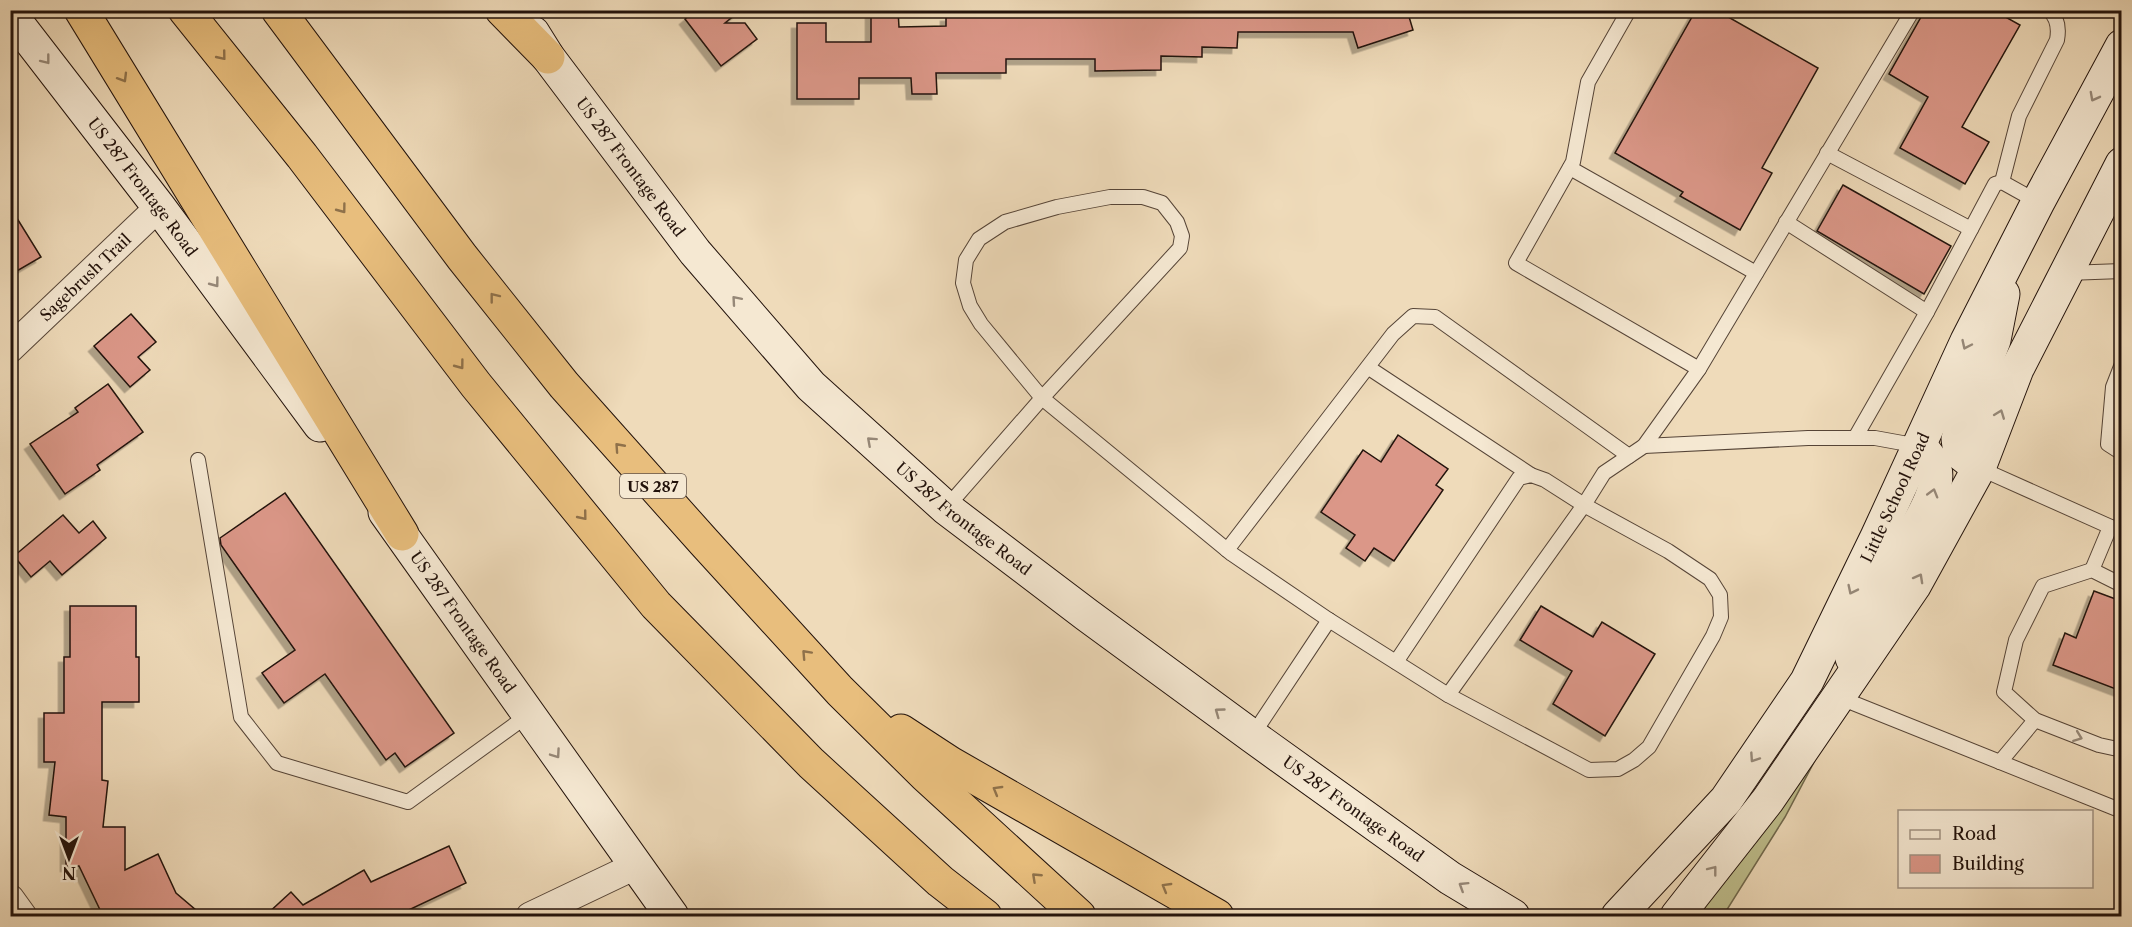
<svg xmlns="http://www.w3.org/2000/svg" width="2132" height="927" viewBox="0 0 2132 927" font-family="'Libre Caslon Text',serif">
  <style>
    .green { fill: #bebe8c; stroke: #70684c; stroke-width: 1.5 }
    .building { fill: #db9788; stroke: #22120b; stroke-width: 1.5; filter: url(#shadow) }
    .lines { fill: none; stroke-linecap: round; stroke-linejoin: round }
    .service-casing { stroke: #554437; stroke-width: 16 }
    .minor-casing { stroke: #554437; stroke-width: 29 }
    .secondary-casing { stroke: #22120b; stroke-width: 35 }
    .motorway-casing { stroke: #22120b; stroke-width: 35 }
    .service { stroke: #f5e8d2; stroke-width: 14 }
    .minor { stroke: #f5e8d2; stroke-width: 27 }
    .secondary { stroke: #f5e8d2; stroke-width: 33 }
    .motorway { stroke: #e8be7d; stroke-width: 33 }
    .oneway { stroke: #8f714a }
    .oneway2 { stroke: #968878 }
    .labels { text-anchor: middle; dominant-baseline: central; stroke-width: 4.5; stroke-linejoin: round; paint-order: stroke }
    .shield { fill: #f5e8d2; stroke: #615247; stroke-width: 1.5 }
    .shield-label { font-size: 15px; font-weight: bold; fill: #22120b }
    .street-label { font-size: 16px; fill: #22120b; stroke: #f5e8d2 }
  </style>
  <defs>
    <filter id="shadow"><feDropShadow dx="-5.5" dy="5.5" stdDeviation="0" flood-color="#0004"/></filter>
  </defs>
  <rect width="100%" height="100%" fill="#efdbba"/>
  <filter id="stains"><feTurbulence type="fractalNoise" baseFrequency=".00333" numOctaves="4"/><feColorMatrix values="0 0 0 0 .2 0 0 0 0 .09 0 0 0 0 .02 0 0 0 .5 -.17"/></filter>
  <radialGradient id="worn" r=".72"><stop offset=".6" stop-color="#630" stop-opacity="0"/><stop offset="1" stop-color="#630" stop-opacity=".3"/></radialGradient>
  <path class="green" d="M1830,732L1785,817L1723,916H1707L1697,910Z"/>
  <g class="building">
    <path d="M696,10H741L725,23H745L757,39L721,66L685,19Z"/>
    <path d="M871,10H898L899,27L946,26V16H979V10H1123V12H1170V10H1407L1413,30L1358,48L1353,32H1238L1237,48L1202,47V57L1161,56V70L1095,71V59H1006V73H936L937,94H912L911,78H859V99H797V23H826V42H871Z"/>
    <path d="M1696,10H1716L1818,68L1762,168L1772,173L1740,230L1680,196L1683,192L1615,153Z"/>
    <path d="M1925,10H1993L2020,25L1962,127L1989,142L1965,184L1900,148L1928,97L1889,74Z"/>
    <path d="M1843,185L1951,246L1924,294L1817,231Z"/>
    <path d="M10,207L41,257L10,275Z"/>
    <path d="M131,314L156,342L138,357L150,370L130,387L94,346Z"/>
    <path d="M108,384L143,432L97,465L100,470L65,494L30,444L78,412L75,408Z"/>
    <path d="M1398,435L1448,469L1436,485L1443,490L1394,561L1374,548L1365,561L1346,548L1355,535L1321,512L1363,450L1381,462Z"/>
    <path d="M285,493L454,733L405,767L395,753L386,760L325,674L284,703L262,673L295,650L221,545L220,538Z"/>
    <path d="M63,515L79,533L93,521L106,538L62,575L50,561L31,577L14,556Z"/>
    <path d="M2094,591L2121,601V691L2053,665L2065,633L2076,638Z"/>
    <path d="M70,606H136V657H139V702H102V780L108,781L103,827H125V870L158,854L176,893L203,916H103L79,866H66V817L49,815L55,762H44V713H64V657H70Z"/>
    <path d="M1541,606L1593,637L1602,622L1655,654L1605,736L1553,704L1572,671L1520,640Z"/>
    <path d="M449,846L466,883L396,916H265L291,892L303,905L364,870L371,882Z"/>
  </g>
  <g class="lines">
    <g class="service-casing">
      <g id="service">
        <path d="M1629,10L1588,82L1573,162L1516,263L1699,369"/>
        <path d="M1827,153L1971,229"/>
        <path d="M1570,168L1756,273"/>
        <path d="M2002,182L2019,116L2057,40C2059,29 2058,18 2049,10"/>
        <path d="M1786,222L1927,312"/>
        <path d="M2067,273L2122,271"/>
        <path d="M2122,364L2113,387L2108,444L2122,453"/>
        <path d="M1369,368L1531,475"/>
        <path d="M1855,438L1927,312L1995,184L2002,182L2038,202"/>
        <path d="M1644,446L1808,438H1875L1919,446"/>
        <path d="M198,460L241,717L277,763L408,802L528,715"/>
        <path d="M1979,468L2122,532"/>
        <path d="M946,508L1042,398L1180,248L1182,236L1177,222L1162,203L1143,197H1110L1057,207L1005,222L979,239L966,260L963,283L970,306L981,324L1042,398L1232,554L1329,620L1448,695L1584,505L1604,473L1644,446L1699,369L1913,10"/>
        <path d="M1227,550L1393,334L1413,316L1435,317L1629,456"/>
        <path d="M2092,570L2110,527"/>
        <path d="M2122,585L2092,570L2043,586L2016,640L2004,692L2035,720L2099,745L2122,750"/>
        <path d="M1396,662L1519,478L1531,475L1545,480L1584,505L1668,551L1710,579L1720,595L1721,617L1713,636L1649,747L1634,760L1618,769L1589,770L1448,695"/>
        <path d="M1838,697L2122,811"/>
        <path d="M1252,736L1329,620"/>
        <path d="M2000,762L2035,720"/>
      </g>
    </g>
    <g class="minor-casing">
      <g id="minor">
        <path id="s1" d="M10,349L159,207"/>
        <path d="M10,898L23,916"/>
        <path d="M530,916L635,866"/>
      </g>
    </g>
    <g class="secondary-casing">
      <g id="secondary">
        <path id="s2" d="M10,14L159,207L320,425"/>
        <path id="s3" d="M533,33L548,57L695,252L811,386L946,508L1087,615L1252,736L1450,878L1513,916"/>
        <path d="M1979,468L1960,453L1958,439L1965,416L1994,340L2003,294"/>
        <path id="s4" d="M385,512L672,916"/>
        <path d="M1852,658C1858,640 1863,613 1872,596C1888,570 1944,499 1935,469C1932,459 1926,453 1919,446"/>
        <path id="s5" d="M1618,916L1726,800L1807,681L1877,537L1967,341L2038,202L2122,46"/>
        <path d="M1677,916L1768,800L1914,586L1979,468L2017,369L2122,164"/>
      </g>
    </g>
    <g class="motorway-casing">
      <g id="motorway">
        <path d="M81,10L402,534"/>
        <path d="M185,10L302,156L476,385L656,605L811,763L940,881L985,916"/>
        <path d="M278,10L462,257L564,385L704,542L840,691L925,775L1079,916"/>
        <path d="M502,10L548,57"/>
        <path d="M901,731L950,763L1217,916"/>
      </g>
    </g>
    <use href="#service" class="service"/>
    <use href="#minor" class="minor"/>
    <use href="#secondary" class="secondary"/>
    <use href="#motorway" class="motorway"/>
  </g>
  <defs><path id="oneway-chevron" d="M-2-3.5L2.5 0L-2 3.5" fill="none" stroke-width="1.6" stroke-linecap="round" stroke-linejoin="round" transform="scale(1.5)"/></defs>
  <g class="oneway">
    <use href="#oneway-chevron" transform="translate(222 56) rotate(51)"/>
    <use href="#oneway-chevron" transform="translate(123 78) rotate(59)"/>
    <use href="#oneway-chevron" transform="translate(342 209) rotate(53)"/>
    <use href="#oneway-chevron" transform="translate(494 297) rotate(-128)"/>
    <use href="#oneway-chevron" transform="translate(460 365) rotate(53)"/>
    <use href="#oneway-chevron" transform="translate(619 447) rotate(-132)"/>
    <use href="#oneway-chevron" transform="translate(583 516) rotate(51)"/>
    <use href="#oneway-chevron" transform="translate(806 654) rotate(-133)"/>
    <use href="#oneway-chevron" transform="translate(997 790) rotate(-150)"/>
    <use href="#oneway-chevron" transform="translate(1036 877) rotate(-137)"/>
    <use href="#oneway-chevron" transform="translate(1166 887) rotate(-150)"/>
  </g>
  <g class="oneway2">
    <use href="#oneway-chevron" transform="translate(46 60) rotate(52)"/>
    <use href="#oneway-chevron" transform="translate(2094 97) rotate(118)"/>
    <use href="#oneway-chevron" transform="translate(215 283) rotate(53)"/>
    <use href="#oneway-chevron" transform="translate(736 300) rotate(-131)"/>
    <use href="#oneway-chevron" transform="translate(1966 345) rotate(115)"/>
    <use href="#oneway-chevron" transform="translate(2000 414) rotate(-69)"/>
    <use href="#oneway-chevron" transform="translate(871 441) rotate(-138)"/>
    <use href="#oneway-chevron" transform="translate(1933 493) rotate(-74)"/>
    <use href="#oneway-chevron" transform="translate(1919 578) rotate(-61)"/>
    <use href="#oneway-chevron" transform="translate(1852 590) rotate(116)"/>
    <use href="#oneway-chevron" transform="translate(1219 712) rotate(-144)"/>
    <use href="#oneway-chevron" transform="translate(2078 737) rotate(21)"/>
    <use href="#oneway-chevron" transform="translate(556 754) rotate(55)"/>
    <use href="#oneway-chevron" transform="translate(1754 758) rotate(124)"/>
    <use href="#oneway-chevron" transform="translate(1713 870) rotate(-52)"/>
    <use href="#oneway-chevron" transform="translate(1463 886) rotate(-148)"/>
  </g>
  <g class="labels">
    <rect class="shield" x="620" y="474" width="66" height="24" rx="4.5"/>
    <g class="shield-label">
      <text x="653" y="486">US 287</text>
    </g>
    <g class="street-label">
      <text stroke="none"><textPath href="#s3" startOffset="166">US 287 Frontage Road</textPath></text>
      <text stroke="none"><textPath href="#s2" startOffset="218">US 287 Frontage Road</textPath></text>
      <text stroke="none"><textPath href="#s1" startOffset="104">Sagebrush Trail</textPath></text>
      <text stroke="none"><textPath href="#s5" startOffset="506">Little School Road</textPath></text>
      <text stroke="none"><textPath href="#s3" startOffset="652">US 287 Frontage Road</textPath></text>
      <text stroke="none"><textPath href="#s4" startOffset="135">US 287 Frontage Road</textPath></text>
      <text stroke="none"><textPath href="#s3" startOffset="1138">US 287 Frontage Road</textPath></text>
    </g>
  </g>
  <rect width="2132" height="927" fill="none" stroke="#efdbba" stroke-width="36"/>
  <rect x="12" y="12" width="2108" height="903" fill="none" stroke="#22120b" stroke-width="3"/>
  <rect x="18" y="18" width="2096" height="891" fill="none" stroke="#22120b" stroke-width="1.5"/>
  <rect x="1898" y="810" width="195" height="78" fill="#f5e8d2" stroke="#a19282" stroke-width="1.5"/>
  <rect x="1910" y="830" width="30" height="9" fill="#f5e8d2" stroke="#a19282" stroke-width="1.5"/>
  <text x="1952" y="840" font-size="18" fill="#22120b">Road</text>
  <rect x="1910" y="855" width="30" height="18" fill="#db9788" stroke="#a19282" stroke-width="1.5"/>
  <text x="1952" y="870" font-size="18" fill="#22120b">Building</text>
  <g transform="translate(69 858) rotate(180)" stroke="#f5e8d2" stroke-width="4.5" paint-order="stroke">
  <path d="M0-4.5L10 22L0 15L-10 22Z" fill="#22120b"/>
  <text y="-9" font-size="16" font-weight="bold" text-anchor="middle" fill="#22120b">N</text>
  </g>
  <rect width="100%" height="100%" filter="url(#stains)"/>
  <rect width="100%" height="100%" fill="url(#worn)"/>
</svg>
